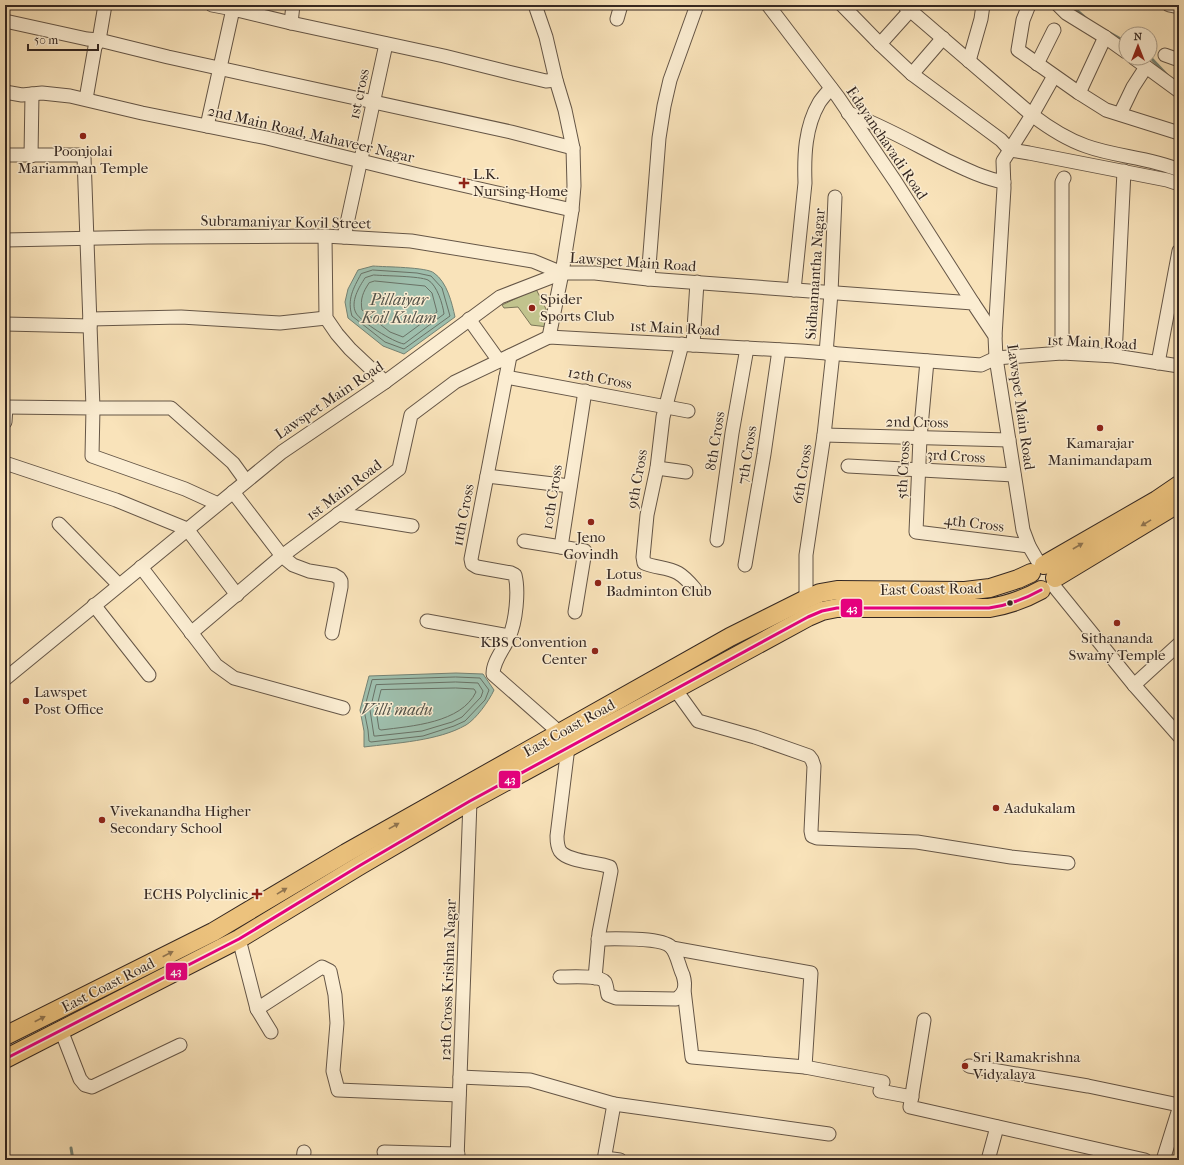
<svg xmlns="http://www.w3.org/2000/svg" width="1184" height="1165" viewBox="0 0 1184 1165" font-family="'IM FELL French Canon',serif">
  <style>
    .green { fill: #c1c38d; stroke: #7a7557 }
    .water { fill: #9ebeac; stroke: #748274 }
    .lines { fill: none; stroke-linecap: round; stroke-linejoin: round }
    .shore { stroke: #697266; stroke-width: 1 }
    .stream { stroke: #748274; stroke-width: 3 }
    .minor-casing { stroke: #655647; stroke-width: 15 }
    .highway-casing { stroke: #342721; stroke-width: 20 }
    .minor { stroke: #fbedd2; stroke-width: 13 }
    .highway { stroke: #ecc27d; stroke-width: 18 }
    .bus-1-casing { stroke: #fbedd2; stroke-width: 6 }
    .bus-1 { stroke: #e5007d; stroke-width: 3 }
    .oneway { fill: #90744f }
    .poi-dot { fill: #8f2418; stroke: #fbedd2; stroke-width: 1.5 }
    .bus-dot { fill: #342721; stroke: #fbedd2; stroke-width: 1.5 }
    .labels { text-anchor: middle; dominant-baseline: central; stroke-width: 3; stroke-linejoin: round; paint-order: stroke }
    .street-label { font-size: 15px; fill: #342721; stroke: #fbedd2 }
    .poi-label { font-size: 15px; fill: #342721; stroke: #fbedd2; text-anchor: start }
    .water-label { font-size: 16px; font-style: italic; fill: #54544b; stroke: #fbedd2 }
    .line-badge { stroke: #fbedd2; stroke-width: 1.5 }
    .badge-label { font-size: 11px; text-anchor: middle; font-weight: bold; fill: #fff }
  </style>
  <rect width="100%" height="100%" fill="#f9e3ba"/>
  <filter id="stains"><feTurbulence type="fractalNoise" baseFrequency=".005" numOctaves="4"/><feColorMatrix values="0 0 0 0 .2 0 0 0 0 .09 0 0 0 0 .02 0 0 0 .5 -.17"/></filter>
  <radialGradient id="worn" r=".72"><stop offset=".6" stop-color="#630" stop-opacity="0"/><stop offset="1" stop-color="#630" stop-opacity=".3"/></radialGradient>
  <path class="green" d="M536,289L552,321L548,327L531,325L518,307L504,308L502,305Z"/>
  <g class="water">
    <path d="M373,266C385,267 427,267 434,273C447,282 452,303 455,317L404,354L383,346L348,318L345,302L348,289L358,270Z"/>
    <path d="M456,673L483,674L494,690C489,701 476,719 466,725C438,741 396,743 364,747V731L360,710L369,676Z"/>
  </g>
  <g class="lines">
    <g class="shore">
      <path d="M373,270L417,273L431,276L442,288L450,316L404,349L385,342L352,316C347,299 353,289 361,274Z"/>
      <path d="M374,275C386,276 419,276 428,280C437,285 443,305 444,314L404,344C393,342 361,322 356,313C350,302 359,287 365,278Z"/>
      <path d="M375,281L425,286L432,293L437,312L403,337L390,332L362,310C360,299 363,292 369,283Z"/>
      <path d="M456,677L480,678L489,690L485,700L465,721L454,726L423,736L371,742L369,741L368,730L364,710L372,680Z"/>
      <path d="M456,682L478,683L483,691L481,697L462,717L452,722L422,731L376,736H374L370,710L376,685Z"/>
      <path d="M456,688L474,689L476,692C461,723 412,726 381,730L379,729L376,710L381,690Z"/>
    </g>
    <g class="stream">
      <path d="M1071,5L1088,20"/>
      <path d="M1110,33L1126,42"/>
      <path d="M1150,57L1168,76"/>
      <path d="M71,1148L73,1160"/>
    </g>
    <g class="minor-casing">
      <g id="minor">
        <path d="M212,5L233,9V5"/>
        <path d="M535,5L546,37L556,80L565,110L573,148L574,186L572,210L562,273L549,337"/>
        <path d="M768,5L838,97L895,181L973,303"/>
        <path d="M842,5L880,44L912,74L1001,140L1010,150L1029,153L1167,180L1179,184"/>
        <path d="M904,5L1032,115C1049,128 1066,139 1086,146C1116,157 1149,157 1179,170"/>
        <path d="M1029,5L1023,20L1018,50L1079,93L1106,110L1179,133"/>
        <path d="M1058,5L1066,13L1105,37L1126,52"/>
        <path d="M1169,5L1179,7"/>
        <path d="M617,19L621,5"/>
        <path d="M5,21L87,39L99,40L168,57L511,132L573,148"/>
        <path d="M291,23L293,5"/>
        <path d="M880,44L915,5"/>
        <path d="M1165,55L1179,60"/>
        <path d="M1134,58L1179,91"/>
        <path d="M969,61L981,19L983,5"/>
        <path d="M1037,64L1054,30"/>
        <path d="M912,74L943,38"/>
        <path d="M5,92L22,95L42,93L70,96L142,113L267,138L418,175L572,210"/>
        <path d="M1079,93L1105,37"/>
        <path d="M86,99L95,47L99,40L105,5"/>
        <path d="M848,113C882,125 914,144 946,160C965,169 983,178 1004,182"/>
        <path d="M1120,114L1133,87L1146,67"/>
        <path d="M207,126L233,9L291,23L444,56L508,72L546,81L556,80"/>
        <path d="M5,155H79L84,157L93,408H171L233,463L246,481"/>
        <path d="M31,156L32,94"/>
        <path d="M325,236L326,318L337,334L350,349L385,382"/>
        <path d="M344,237L386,44"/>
        <path d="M5,240L148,237L325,236L411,241L533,261L562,273"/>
        <path d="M648,279L659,138L664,106L670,80L697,5"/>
        <path d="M794,290L805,183C804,156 805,127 819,103C822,98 827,93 831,88"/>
        <path d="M90,319L181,317L280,323L326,318"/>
        <path d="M469,319L499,361"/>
        <path d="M5,324L90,326"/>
        <path d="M995,336L1004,188L1003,161L1032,115L1054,76"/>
        <path d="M682,344L663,417L657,468L647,515L643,557L644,563C655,568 668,567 678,573C685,577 690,583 695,589"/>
        <path d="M693,345L697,282"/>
        <path d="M826,353L831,293L835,197"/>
        <path d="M1062,353V182L1064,178"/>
        <path d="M510,356L471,559L472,564L477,567L511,573L515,575C519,591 516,622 509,637C504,649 493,661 493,674L560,733"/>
        <path d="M1115,356L1124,171"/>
        <path d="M927,361L920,438L916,532L1029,546"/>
        <path d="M1158,363L1179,251"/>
        <path d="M506,377L688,411"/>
        <path d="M5,407L93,408L92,456L185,489L218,504"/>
        <path d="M5,422L6,407"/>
        <path d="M824,435L1009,440"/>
        <path d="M5,463L116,500L187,529L237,595"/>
        <path d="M848,466L1014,475"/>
        <path d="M657,468L686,472"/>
        <path d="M487,476L570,486"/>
        <path d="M233,492L282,556L293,565L309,571L334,575L339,578L341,581V587L332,633"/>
        <path d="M338,514L412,526"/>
        <path d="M59,524L119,585"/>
        <path d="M717,540L732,433L747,348"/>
        <path d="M524,541L561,547"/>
        <path d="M745,565L764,454L779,350"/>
        <path d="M141,567L216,665L234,678L343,708"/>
        <path d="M1053,585L1134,685L1179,736"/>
        <path d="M806,599V555L824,435L833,353"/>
        <path d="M94,605L149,675"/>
        <path d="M575,612L585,551L561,547L585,391"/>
        <path d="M427,621L510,636"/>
        <path d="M191,633L282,556L399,469L411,415L455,382L549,337L801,351L981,365L996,358L1062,353L1115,356L1179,366"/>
        <path d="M5,679L282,452L385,382L500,297L562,273H595L648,279L973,303L995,336L996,358L1023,530L1029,546L1040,565"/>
        <path d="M1134,685L1179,644"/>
        <path d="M675,689L698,721L755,737L809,756L812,760L814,766L811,831L812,836L817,838L917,842L1011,857L1068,863"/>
        <path d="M568,747L557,836C557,841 557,846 560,851C568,862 597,862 610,867L611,871L599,933L595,978"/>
        <path d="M239,939L257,1009L271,1032"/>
        <path d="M672,948L811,973L805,1067"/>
        <path d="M560,977C569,977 600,975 605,982C607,986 607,991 608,995L616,998L676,999C686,993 686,985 683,975C679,967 677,953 671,947C661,937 613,939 598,939"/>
        <path d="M684,990L692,1057L805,1067L883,1082L880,1091L912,1097"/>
        <path d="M257,1009L322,967L330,971L335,995L337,1023L333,1071L338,1090L459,1095"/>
        <path d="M924,1020L910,1107L1145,1160"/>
        <path d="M61,1030L80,1079L85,1085L92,1087L180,1045"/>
        <path d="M969,1066L1088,1086L1179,1105"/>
        <path d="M460,1077L530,1080L614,1104L829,1134"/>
        <path d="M384,1152L458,1154"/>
        <path d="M605,1158L620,1160"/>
        <path d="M303,1160L304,1152"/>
        <path d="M457,1160L470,801"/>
        <path d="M604,1160L614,1104"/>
        <path d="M988,1160L997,1127"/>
        <path d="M1163,1160L1179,1109"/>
      </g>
    </g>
    <g class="highway-casing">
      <g id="highway">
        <path d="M1044,565L1157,500L1179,485"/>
        <path d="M1055,578L1179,503"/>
        <path d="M5,1036L213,932L346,853L730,637L806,599L820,593L837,590L965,591L990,588L1018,579L1031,573"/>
        <path d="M5,1059L239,939L359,866L470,801L808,617L822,611L837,608H989C1009,605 1023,600 1041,590"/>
      </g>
    </g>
    <use href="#minor" class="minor"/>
    <use href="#highway" class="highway"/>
    <g class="bus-1-casing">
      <path id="bus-1" d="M5,1059L239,939L359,866L470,801L808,617L822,611L837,608H989C1009,605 1023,600 1041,590"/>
    </g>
    <use href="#bus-1" class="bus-1"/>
  </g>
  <defs><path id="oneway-solid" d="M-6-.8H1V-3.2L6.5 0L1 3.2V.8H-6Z"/></defs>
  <g class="oneway">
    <use href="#oneway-solid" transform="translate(1146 523) rotate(149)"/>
    <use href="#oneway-solid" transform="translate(1078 546) rotate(-30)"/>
    <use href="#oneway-solid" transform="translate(394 826) rotate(-29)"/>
    <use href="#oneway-solid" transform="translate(282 891) rotate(-31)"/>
    <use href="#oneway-solid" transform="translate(168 954) rotate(-27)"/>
    <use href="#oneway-solid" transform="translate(40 1019) rotate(-27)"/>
  </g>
  <g class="poi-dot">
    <circle cx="83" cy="136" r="4"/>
    <path d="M462 177h4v4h4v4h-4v4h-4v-4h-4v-4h4z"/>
    <circle cx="532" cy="308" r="4"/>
    <circle cx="1100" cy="428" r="4"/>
    <circle cx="591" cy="522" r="4"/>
    <circle cx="598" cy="583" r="4"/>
    <circle cx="1117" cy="623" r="4"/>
    <circle cx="595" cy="651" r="4"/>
    <circle cx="26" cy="701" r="4"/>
    <circle cx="996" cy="808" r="4"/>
    <circle cx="102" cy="820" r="4"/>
    <path d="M255 888h4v4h4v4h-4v4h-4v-4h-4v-4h4z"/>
    <circle cx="965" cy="1066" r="4"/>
  </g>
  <circle class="bus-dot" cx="1010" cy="603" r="3.5"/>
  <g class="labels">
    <g class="street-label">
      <text transform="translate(359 94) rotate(-78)">1st cross</text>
      <text transform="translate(311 134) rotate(13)">2nd Main Road, Mahaveer Nagar</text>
      <text transform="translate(887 143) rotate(56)">Edayanchavadi Road</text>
      <text transform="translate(286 222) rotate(1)">Subramaniyar Kovil Street</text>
      <text transform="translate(633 262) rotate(4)">Lawspet Main Road</text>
      <text transform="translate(815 274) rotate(-86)">Sidhannantha Nagar</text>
      <text transform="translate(675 328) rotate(3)">1st Main Road</text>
      <text transform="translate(1092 342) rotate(3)">1st Main Road</text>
      <text transform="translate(600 378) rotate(11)">12th Cross</text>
      <text transform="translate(329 400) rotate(-34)">Lawspet Main Road</text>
      <text transform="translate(1021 407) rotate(82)">Lawspet Main Road</text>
      <text transform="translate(917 422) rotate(1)">2nd Cross</text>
      <text transform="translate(715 441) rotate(-81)">8th Cross</text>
      <text transform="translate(747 455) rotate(-81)">7th Cross</text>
      <text transform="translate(956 456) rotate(3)">3rd Cross</text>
      <text transform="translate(903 470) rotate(-87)">5th Cross</text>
      <text transform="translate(802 474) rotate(-81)">6th Cross</text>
      <text transform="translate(637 479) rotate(-80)">9th Cross</text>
      <text transform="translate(344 490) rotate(-37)">1st Main Road</text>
      <text transform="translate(552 497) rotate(-81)">10th Cross</text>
      <text transform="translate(463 515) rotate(-79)">11th Cross</text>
      <text transform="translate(974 523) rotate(7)">4th Cross</text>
      <text transform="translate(931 589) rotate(-1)">East Coast Road</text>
      <text transform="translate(569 728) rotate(-29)">East Coast Road</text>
      <text transform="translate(448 980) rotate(-88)">12th Cross Krishna Nagar</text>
      <text transform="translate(108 985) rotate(-27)">East Coast Road</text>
    </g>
    <g class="poi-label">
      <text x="83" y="151" text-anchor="middle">Poonjolai<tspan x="83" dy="17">Mariamman Temple</tspan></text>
      <text x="473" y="174">L.K.<tspan x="473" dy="17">Nursing Home</tspan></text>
      <text x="540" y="299">Spider<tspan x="540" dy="17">Sports Club</tspan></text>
      <text x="1100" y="443" text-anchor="middle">Kamarajar<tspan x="1100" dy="17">Manimandapam</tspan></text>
      <text x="591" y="537" text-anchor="middle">Jeno<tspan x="591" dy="17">Govindh</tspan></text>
      <text x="606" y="574">Lotus<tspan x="606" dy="17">Badminton Club</tspan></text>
      <text x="1117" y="638" text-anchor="middle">Sithananda<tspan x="1117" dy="17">Swamy Temple</tspan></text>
      <text x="587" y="642" text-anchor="end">KBS Convention<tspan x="587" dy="17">Center</tspan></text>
      <text x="34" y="692">Lawspet<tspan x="34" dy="17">Post Office</tspan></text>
      <text x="1004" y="808">Aadukalam</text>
      <text x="110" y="811">Vivekanandha Higher<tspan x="110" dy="17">Secondary School</tspan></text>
      <text x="248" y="894" text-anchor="end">ECHS Polyclinic</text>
      <text x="973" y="1057">Sri Ramakrishna<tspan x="973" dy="17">Vidyalaya</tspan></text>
    </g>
    <g class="water-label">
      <text x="399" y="299">Pillaiyar<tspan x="399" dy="18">Koil Kulam</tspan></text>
      <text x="397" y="709">Villi madu</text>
    </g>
  </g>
  <g class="line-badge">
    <rect x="840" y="598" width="23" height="20" rx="4" fill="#e5007d"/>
    <rect x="498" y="770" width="23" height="19" rx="4" fill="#e5007d"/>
    <rect x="165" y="962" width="23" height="19" rx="4" fill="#e5007d"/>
  </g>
  <g class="badge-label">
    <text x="852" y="612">43</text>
    <text x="510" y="783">43</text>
    <text x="176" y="975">43</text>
  </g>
  <rect width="1184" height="1165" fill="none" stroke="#f9e3ba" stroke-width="20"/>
  <rect x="6" y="6" width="1172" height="1153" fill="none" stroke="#342721" stroke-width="2"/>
  <rect x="10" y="10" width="1164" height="1145" fill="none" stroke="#342721"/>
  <g transform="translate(1138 46)"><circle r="19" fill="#fbedd2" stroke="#ab9e8b"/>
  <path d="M0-3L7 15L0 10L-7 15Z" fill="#8f2418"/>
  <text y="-6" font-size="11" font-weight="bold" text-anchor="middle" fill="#342721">N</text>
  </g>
  <path d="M28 44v6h70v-6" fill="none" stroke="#342721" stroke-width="2"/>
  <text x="34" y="44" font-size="12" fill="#342721" stroke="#fbedd2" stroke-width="3" paint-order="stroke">50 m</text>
  <rect width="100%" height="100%" filter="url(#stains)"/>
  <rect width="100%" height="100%" fill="url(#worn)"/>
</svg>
